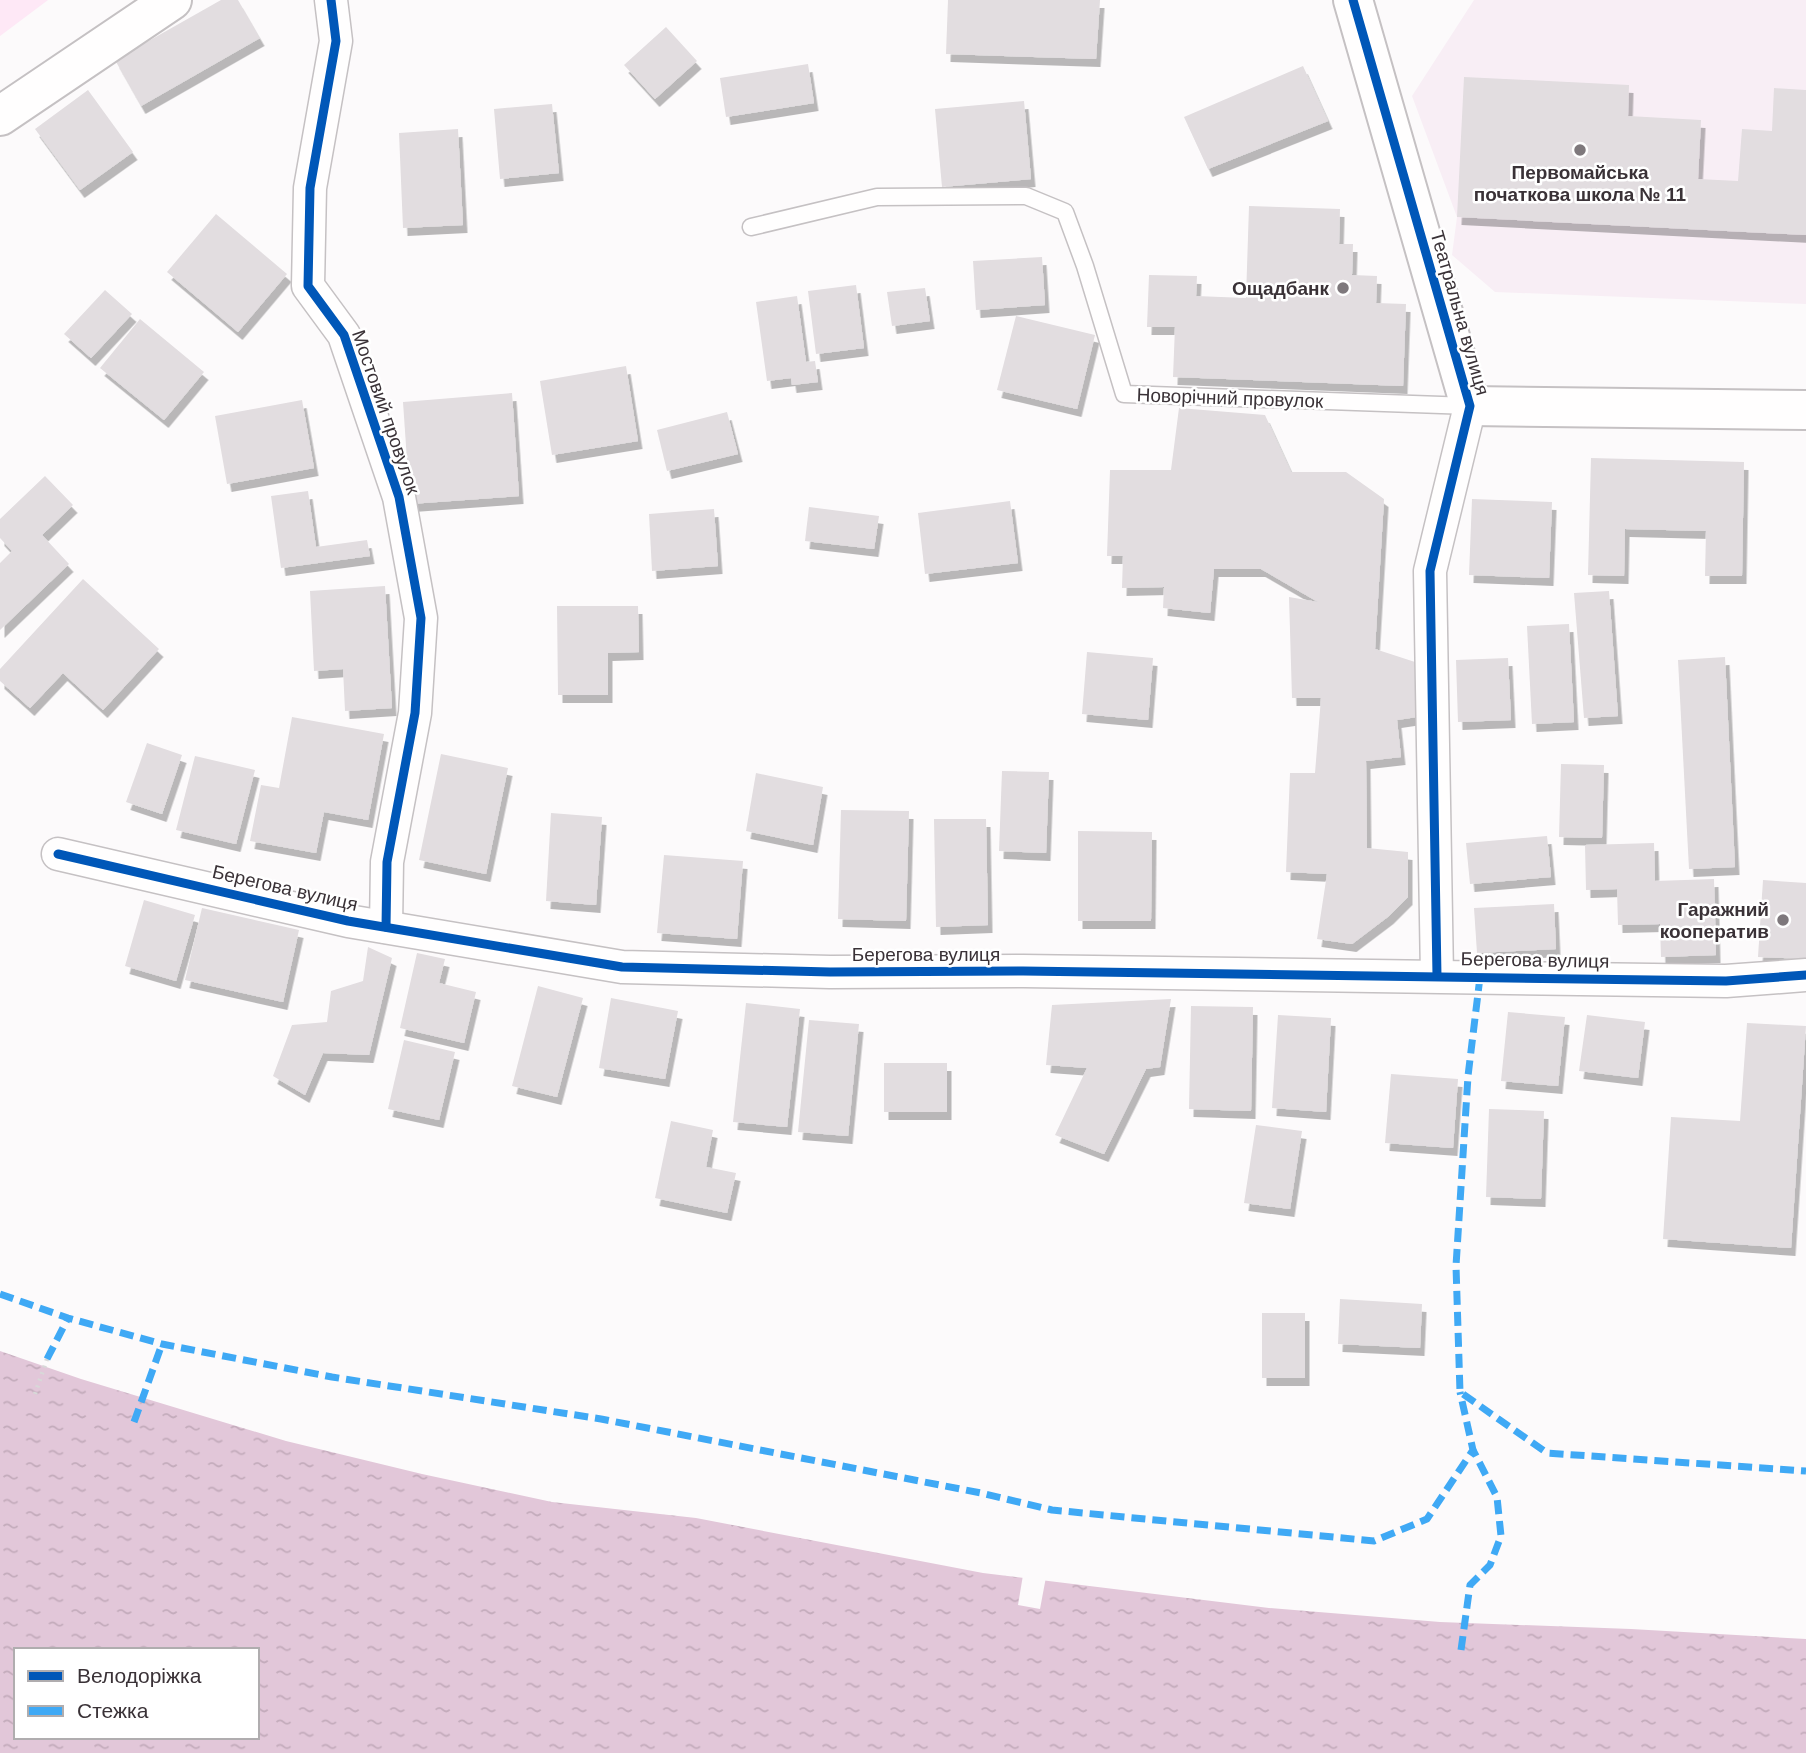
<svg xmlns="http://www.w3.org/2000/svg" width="1806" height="1753" viewBox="0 0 1806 1753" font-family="Arial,sans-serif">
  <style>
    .built { fill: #f8eef5 }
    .park { fill: #fee8f6 }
    .water { fill: url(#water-ripples); fill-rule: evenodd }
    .pier { fill: #fcfafb }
    .building { fill: #e2dde0; filter: url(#shadow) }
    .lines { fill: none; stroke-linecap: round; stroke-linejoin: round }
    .lane-casing { stroke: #c5c1c3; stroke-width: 19 }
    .street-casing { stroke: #c5c1c3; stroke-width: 35 }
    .secondary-casing { stroke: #c5c1c3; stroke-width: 42 }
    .path { stroke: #d8d8d8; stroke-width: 4.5; stroke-dasharray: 2 5; stroke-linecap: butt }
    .lane { stroke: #fffefe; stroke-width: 16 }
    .street { stroke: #fffefe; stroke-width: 32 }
    .secondary { stroke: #fffefe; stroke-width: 38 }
    .quiet { stroke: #3fa9f5; stroke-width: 7; stroke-dasharray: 14 7; stroke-linecap: butt }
    .cycleway-casing { stroke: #fff; stroke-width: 13 }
    .cycleway { stroke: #0057b8; stroke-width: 9 }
    .poi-dot { fill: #7e787c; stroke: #fff; stroke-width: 2.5 }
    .labels { text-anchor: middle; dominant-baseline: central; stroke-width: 5; stroke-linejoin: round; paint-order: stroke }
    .poi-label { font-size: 19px; font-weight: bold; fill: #3a3237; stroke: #fff; text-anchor: end }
    .street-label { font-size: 19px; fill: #3a3237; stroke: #fff }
  </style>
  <defs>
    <pattern id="water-ripples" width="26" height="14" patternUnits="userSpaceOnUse" patternTransform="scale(1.75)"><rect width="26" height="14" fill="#e2c7d9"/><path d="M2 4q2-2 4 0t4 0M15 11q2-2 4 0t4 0" fill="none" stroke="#c3abbb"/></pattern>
    <filter id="shadow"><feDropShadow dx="4.5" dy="8" stdDeviation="0" flood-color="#0004"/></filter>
  </defs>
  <rect width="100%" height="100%" fill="#fcfafb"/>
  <path class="built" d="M1474,0H1806V304L1495,292L1452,255L1457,217L1412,96Z"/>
  <path class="park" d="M0,0H48L0,36Z"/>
  <path class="water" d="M0,1351L81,1379L286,1441L422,1474L552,1502L696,1518L983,1573L1269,1608L1440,1622L1631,1629L1806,1639V1753H0ZM16,1650H257V1737H16Z"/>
  <path class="pier" d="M1023,1575L1046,1577L1040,1609L1018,1605Z"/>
  <g class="building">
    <path d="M221,0H238L260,38L141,106L115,60Z"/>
    <path d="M948,0H1100L1096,59L946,54Z"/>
    <path d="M666,27L697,61L655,99L624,65Z"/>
    <path d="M808,64L814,103L726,117L720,78Z"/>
    <path d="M1303,66L1328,121L1208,169L1184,117Z"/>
    <path d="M1464,77L1629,85L1628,116L1701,120L1698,179L1738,181L1742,129L1772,131L1774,88L1806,90V235L1457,217Z"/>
    <path d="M88,90L133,152L80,190L35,129Z"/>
    <path d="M1024,101L1031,179L942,187L935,109Z"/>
    <path d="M552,104L559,173L500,179L494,109Z"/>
    <path d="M458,129L463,225L403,228L399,133Z"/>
    <path d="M1249,206L1340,209L1339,244H1353L1352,275L1377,276L1376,303L1406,304L1403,386L1173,377L1175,327H1147L1149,275L1197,276L1196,296L1246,298Z"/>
    <path d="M216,214L287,274L238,332L167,272Z"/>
    <path d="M1042,257L1045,305L976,310L973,261Z"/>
    <path d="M856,285L864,348L816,354L808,291Z"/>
    <path d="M925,288L930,321L892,326L887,292Z"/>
    <path d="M105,290L132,314L91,358L64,334Z"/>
    <path d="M797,296L806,362L815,361L818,382L792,385L791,378L767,381L756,302Z"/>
    <path d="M1016,316L1095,335L1077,409L997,390Z"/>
    <path d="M140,319L204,372L164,420L100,368Z"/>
    <path d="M626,366L638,441L552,455L540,381Z"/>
    <path d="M512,393L519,496L410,504L403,402Z"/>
    <path d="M302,400L314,468L227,484L215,416Z"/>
    <path d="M1179,408L1265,415L1291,472H1346L1384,499L1375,649L1415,662L1417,717L1397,720L1401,757L1366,761L1367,848L1408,852V897L1389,916L1352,944L1317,939L1327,874L1286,872L1290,773H1315L1321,698H1292L1289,597L1318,602L1261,569H1214L1210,613L1163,608L1164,587L1122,588L1123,556H1107L1110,470H1171Z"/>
    <path d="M727,412L738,454L667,471L657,430Z"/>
    <path d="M1591,458L1744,462L1742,576H1705L1706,531L1625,529L1624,576L1588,575Z"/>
    <path d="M45,476L73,505L42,535L69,564L0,630V563L12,551L0,538V519Z"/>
    <path d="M308,491L316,547L367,540L370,556L281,568L271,496Z"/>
    <path d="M1472,499L1552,502L1549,578L1469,575Z"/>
    <path d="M1010,501L1018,563L925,574L918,513Z"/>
    <path d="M809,507L879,516L874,549L805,541Z"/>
    <path d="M714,509L718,566L652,571L649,514Z"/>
    <path d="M83,579L159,649L103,710L63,673L30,708L0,681V669Z"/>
    <path d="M385,586L392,708L345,711L343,669L314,671L310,591Z"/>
    <path d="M1609,591L1618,716L1584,718L1574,593Z"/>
    <path d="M557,606H638L639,652L608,653V695H558Z"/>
    <path d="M1569,624L1574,722L1532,724L1527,626Z"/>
    <path d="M1087,652L1153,658L1148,720L1082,714Z"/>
    <path d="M1725,657L1735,867L1689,869L1678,660Z"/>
    <path d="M1508,658L1511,720L1458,722L1456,660Z"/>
    <path d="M292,717L384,734L368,820L324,812L316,853L250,841L261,785L279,788Z"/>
    <path d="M147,743L182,755L162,814L126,802Z"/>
    <path d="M441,754L508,768L486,874L419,860Z"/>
    <path d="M195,756L255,770L236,844L176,830Z"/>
    <path d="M1561,764L1604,765L1602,838L1559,837Z"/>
    <path d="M1002,771L1049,772L1046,853L999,851Z"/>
    <path d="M756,773L823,787L813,845L746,831Z"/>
    <path d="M841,810L909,811L906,921L838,919Z"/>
    <path d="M551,813L602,817L596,905L546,901Z"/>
    <path d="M934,819H986L988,925L936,927Z"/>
    <path d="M1078,831L1152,832L1151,921H1078Z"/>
    <path d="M1547,836L1551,877L1470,884L1466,843Z"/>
    <path d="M1654,843L1655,881L1714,879L1716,955L1661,957L1660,924L1618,925L1617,889L1586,890L1585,845Z"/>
    <path d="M664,855L743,861L737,939L657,933Z"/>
    <path d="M1763,880L1806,883V959L1758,957Z"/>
    <path d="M144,900L195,915L176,981L125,966Z"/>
    <path d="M1554,904L1556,949L1477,953L1474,908Z"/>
    <path d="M202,908L299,930L283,1002L185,980Z"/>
    <path d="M368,947L392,958L369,1055L323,1053L305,1095L273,1076L292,1025L327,1022L331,991L363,981Z"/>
    <path d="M417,953L445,959L439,983L476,992L464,1043L400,1028Z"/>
    <path d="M538,986L583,998L557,1097L512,1086Z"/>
    <path d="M611,998L678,1011L665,1079L599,1068Z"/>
    <path d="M1171,999L1160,1067L1146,1069L1104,1154L1055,1135L1087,1068L1046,1065L1052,1005Z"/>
    <path d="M746,1003L800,1009L787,1127L733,1122Z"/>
    <path d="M1191,1006L1253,1007L1251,1111L1189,1109Z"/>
    <path d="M1508,1012L1565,1017L1558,1086L1501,1081Z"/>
    <path d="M1278,1015L1331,1018L1326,1112L1272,1108Z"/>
    <path d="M1587,1015L1645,1022L1638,1078L1579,1071Z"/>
    <path d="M809,1020L859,1024L848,1136L798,1132Z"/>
    <path d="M1747,1023L1806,1026L1791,1248L1663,1239L1671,1117L1740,1121Z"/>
    <path d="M404,1040L455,1052L439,1120L388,1109Z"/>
    <rect x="884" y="1063" width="63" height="49"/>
    <path d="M1391,1074L1458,1079L1453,1148L1385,1143Z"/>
    <path d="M1489,1109L1544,1111L1541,1199L1486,1197Z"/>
    <path d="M671,1121L713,1130L706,1167L736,1173L727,1213L655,1198Z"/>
    <path d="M1256,1125L1302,1131L1290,1209L1244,1203Z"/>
    <path d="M1340,1299L1422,1304L1420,1348L1338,1344Z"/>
    <rect x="1262" y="1313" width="43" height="65"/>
  </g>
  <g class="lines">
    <g class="lane-casing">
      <path id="lane" d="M751,227L877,197L1026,196L1065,212L1085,266L1124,394L1470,406"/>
    </g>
    <g class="street-casing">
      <g id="street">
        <path d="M331,0L336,41L310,188L308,286L344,335L399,497L421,618L415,713L387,862L386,927"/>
        <path d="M58,854L348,921L622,967L830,972L1023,971L1726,981L1806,975"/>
        <path d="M1437,976L1430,571L1470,406"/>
      </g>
    </g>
    <g class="secondary-casing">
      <g id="secondary">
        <path d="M1353,0L1470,406L1806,410"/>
        <path d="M0,116L172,0"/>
      </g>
    </g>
    <path class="path" d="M35,1394L47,1359"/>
    <use href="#lane" class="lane"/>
    <use href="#street" class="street"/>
    <use href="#secondary" class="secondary"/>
    <g class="quiet">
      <path d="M1480,977L1468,1076L1456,1266L1460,1392L1547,1453L1806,1471"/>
      <path d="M0,1294L68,1318L162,1344L332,1377L601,1419L981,1493L1052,1510L1374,1541L1427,1519L1473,1450L1460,1392"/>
      <path d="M47,1359L68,1318"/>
      <path d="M134,1422L162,1344"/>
      <path d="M1461,1650L1470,1585L1490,1565L1501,1536L1497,1497L1473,1450"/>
    </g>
    <g class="cycleway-casing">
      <g id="cycleway">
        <path d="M331,0L336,41L310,188L308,286L344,335L399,497L421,618L415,713L387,862L386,927"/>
        <path d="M1353,0L1470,406L1430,571L1437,976"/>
        <path d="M58,854L348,921L622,967L830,972L1023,971L1726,981L1806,975"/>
      </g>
    </g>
    <use href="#cycleway" class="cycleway"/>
  </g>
  <g class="poi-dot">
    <circle cx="1580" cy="150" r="7"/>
    <circle cx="1343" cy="288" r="7"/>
    <circle cx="1783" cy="920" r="7"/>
  </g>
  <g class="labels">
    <g class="poi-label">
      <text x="1580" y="172" text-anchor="middle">Первомайська<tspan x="1580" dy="22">початкова школа № 11</tspan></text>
      <text x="1329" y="288">Ощадбанк</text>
      <text x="1769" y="909">Гаражний<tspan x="1769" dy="22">кооператив</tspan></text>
    </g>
    <g class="street-label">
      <text transform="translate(1460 313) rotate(74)">Театральна вулиця</text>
      <text transform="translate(1230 398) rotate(2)">Новорічний провулок</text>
      <text transform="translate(386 412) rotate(71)">Мостовий провулок</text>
      <text transform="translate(285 888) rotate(13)">Берегова вулиця</text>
      <text x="926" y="954">Берегова вулиця</text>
      <text transform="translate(1535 960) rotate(1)">Берегова вулиця</text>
    </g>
  </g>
  <rect x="14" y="1648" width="245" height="91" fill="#ffffff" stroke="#b0adaf" stroke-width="2"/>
  <rect x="28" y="1671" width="35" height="10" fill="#0057b8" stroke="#b0adaf" stroke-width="2"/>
  <text x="77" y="1683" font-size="21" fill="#3a3237">Велодоріжка</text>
  <rect x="28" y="1706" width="35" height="10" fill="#3fa9f5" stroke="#b0adaf" stroke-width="2"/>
  <text x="77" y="1718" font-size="21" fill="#3a3237">Стежка</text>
</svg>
